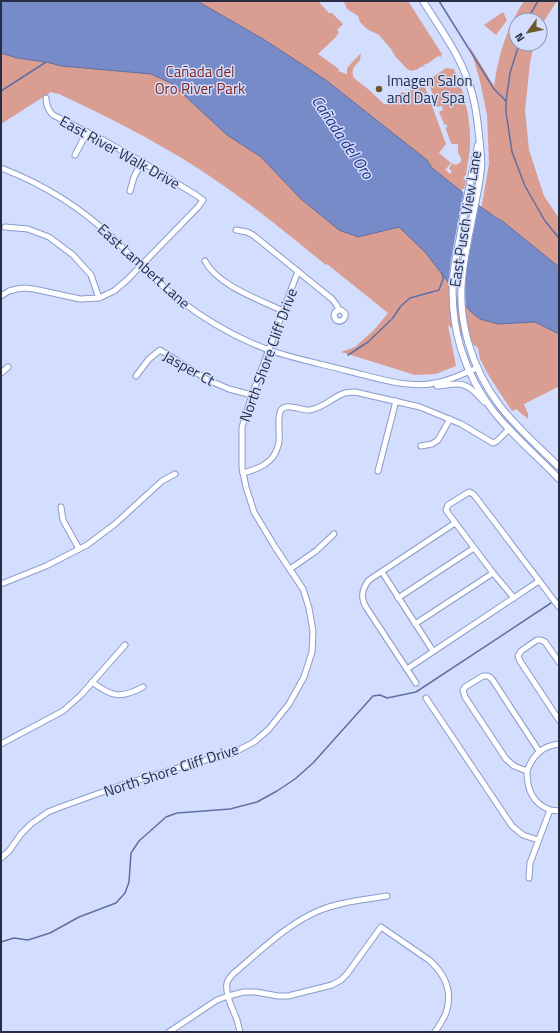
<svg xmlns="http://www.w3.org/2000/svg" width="560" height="1033" viewBox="0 0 560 1033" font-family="'Titillium Web',sans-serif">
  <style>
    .green { fill: #d99d92 }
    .water { fill: #788bc9; stroke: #606fa1 }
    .pier { fill: #d3deff }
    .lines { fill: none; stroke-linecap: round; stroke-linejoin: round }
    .stream { stroke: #606fa1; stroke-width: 1.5 }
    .minor-casing { stroke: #8a9acd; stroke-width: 7 }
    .major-casing { stroke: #8a9acd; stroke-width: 8 }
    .minor { stroke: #fff; stroke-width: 5 }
    .major { stroke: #fff; stroke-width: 6 }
    .poi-dot { fill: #6c5b29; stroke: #d3deff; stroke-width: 1.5 }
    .labels { text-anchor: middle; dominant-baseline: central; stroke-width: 3; stroke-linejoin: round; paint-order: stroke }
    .park-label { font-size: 15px; fill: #80261a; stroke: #d3deff }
    .poi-label { font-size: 15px; fill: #272e43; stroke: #d3deff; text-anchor: start }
    .street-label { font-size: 15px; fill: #272e43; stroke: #d3deff }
    .water-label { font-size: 16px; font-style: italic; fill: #23307a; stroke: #d3deff }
  </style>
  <rect width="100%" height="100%" fill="#d3deff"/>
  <g class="green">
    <path d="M1,1H318L329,13H332L343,24L337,30L339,32L336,37L318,54L339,69L338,71L347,74V68L361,53L360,60C355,66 350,70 354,78L368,89L384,104H389V101L391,102L402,92C408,95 411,90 413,85H415L418,82H422L424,84L446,144L439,153L451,163L446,169H445L450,174L452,171L449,169L452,163L455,165L458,164L461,162V158L458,153V144H452L451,143L445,127L447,128V125L445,124V126L439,112L443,110L442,106L437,107L428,81H429L433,77L446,68L454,69C464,92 471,118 470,144C470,155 467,165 466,175L464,177L463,184L464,179L466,180L464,189H462L460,197L476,239L489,164L487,115L480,81L470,47L494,86C498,56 507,27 524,1H557L544,21L540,29V20H516V44H534L530,63L525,110L529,150L544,196L559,218V388L558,387L524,404L528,414V419L516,409L512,411L489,376L480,359L478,348L448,325L456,366L436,374L415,375L341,352L355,347L374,330L388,313L327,264L326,265C285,232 244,198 199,169C154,140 106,116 57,93V94L51,92L1,124Z"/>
    <path d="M344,1H408L442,54L441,57L438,56L427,64L423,65L425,68L422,66L418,69L412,71L407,69L395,56L391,49L379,35L367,29L360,22L358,16L347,9L344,2Z"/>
    <path d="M503,12L507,20L496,35L484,25Z"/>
  </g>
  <path class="water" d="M1,1H197L263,39L300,63L327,81L427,160L432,168L481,207L498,219L501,220L559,267V334L535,322L498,324L480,319L470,311L426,253L399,227L358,237L339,230L301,199L261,157L227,135L171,83L151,74L62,66L46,62L17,58L1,53Z"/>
  <path class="pier" d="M464,190L479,203L467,266L465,288L466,308L448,285L451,259Z"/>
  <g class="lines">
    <g class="stream">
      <path d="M439,1L494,89L506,101"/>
      <path d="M527,20L538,1"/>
      <path d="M519,44L510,73L506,101V112L512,152L525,186L545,221L559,238"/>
      <path d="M1,91L46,62"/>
      <path d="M348,355L368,342L392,319L401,306L410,298L439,290L443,279L442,273"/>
      <path d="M558,599L559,598"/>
      <path d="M1,942L14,938L28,940L50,933L79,917L116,903L125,893L129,882L131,853L139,841L166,817L177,813L191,812L230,809L257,802L277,791L295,779L313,763L373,696L380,695L387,698L416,692L551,603"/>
    </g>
    <g class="minor-casing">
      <g id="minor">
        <path d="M75,155L87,132"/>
        <path d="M1,168C43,184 83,209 115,240C136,260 155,281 177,298C205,320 236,338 269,350C295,359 322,364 348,371C378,378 410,390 440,382C453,379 465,373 477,368"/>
        <path d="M130,191L134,177L142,162"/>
        <path d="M5,227L28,229L49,237L73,255L91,275L99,298"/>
        <path d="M236,230L247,232L253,235L332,299L336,304L339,310H341L345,313V317C343,321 340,322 336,320L334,316L335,312L339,310"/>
        <path d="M205,261C217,285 260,300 283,311"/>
        <path d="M1,296L9,291L17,289L24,288L34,289L80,299L99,298L114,291L127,280L198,207L203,200L196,195L142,162L103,140L53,115C48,110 46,105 46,98"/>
        <path d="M1,373L8,367"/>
        <path d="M136,376L149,359L160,350L208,380L229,389L252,395"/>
        <path d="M437,386C443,386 450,384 457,384C469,384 477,394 484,402"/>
        <path d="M421,446L432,444L438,440L450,419"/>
        <path d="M378,471L396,401"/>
        <path d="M243,473C258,469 274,463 278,446C280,441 279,434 279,428C279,423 278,415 281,410C286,402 302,411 310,410C322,408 330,400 340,395C345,392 350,392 355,392L420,407L461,424L493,443L497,441L509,429"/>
        <path d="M61,507L63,520L79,549"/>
        <path d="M290,569L316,551L334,534"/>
        <path d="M382,572L433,651"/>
        <path d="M1,584L46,566L87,545L115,524L162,481L175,474"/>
        <path d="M398,598L474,548"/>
        <path d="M514,598L493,573L448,513L446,510L448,505L469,492L473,494L475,496L559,607"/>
        <path d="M415,624L493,573"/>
        <path d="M559,662L545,642L541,640H537L521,651L518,656L520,661L559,720"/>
        <path d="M407,669L539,581"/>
        <path d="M92,682C112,697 121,699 143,687"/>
        <path d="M416,683L366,607C360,597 362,589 369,580L455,523"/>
        <path d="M426,698L512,826L523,835L538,840"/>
        <path d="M1,744L63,711L81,695L125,645"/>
        <path d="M539,751L492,679L488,676H483L465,687L463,690L465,697L506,759L514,766L527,771C527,789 532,803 550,810"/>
        <path d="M527,771C533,755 542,746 559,744"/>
        <path d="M1,858L9,851L21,834L31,824L48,812L58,808L122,785L194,763L233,753L254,742L269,729L289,704L304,677L312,652L313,631L309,608L303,589L275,547L254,512L246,487L242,468V427L252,395L298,271"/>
        <path d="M529,878L530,863L550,810L559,811"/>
        <path d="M169,1032L217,1000L228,996L244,992H256L278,996H288L332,985L341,980L347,974L381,927L429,960C445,974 453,992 446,1013C443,1020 439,1026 435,1032"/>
        <path d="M240,1032C239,1028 238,1024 237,1020C233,1009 225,995 227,983C228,979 231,976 234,973C260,951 286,925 318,911C339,902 364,900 387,896"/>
      </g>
    </g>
    <g class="major-casing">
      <g id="major">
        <path d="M423,1C439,27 458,52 468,81C475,99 477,117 479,135C480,147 482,158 481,169C477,203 467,237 463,271C456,318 471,368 500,406C517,428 540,448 559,467"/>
        <path d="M478,145C476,158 472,171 470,184C466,201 463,219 460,237C457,251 454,265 453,279C450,327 464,374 494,412C513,436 538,457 559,479"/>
      </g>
    </g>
    <use href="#minor" class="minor"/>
    <use href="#major" class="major"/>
  </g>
  <circle class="poi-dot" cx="379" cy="89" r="4"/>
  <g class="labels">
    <g class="park-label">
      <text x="200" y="71">Cañada del<tspan x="200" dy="17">Oro River Park</tspan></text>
    </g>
    <g class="poi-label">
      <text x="387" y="80">Imagen Salon<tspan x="387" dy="17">and Day Spa</tspan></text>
    </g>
    <g class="street-label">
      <text transform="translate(120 152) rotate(29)">East River Walk Drive</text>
      <text transform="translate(465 219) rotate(-81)">East Pusch View Lane</text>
      <text transform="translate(144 266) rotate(42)">East Lambert Lane</text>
      <text transform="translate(268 355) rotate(-70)">North Shore Cliff Drive</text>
      <text transform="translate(189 368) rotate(29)">Jasper Ct</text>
      <text transform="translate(171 770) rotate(-18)">North Shore Cliff Drive</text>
    </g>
    <g class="water-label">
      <text transform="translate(343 137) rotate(56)">Cañada del Oro</text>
    </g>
  </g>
  <rect width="560" height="1033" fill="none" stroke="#272e43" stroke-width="4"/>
  <g transform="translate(528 32) rotate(237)"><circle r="19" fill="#d3deff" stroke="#8e98b4"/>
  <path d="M0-3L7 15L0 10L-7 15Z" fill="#6c5b29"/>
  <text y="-6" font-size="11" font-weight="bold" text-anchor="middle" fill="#272e43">N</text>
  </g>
</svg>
